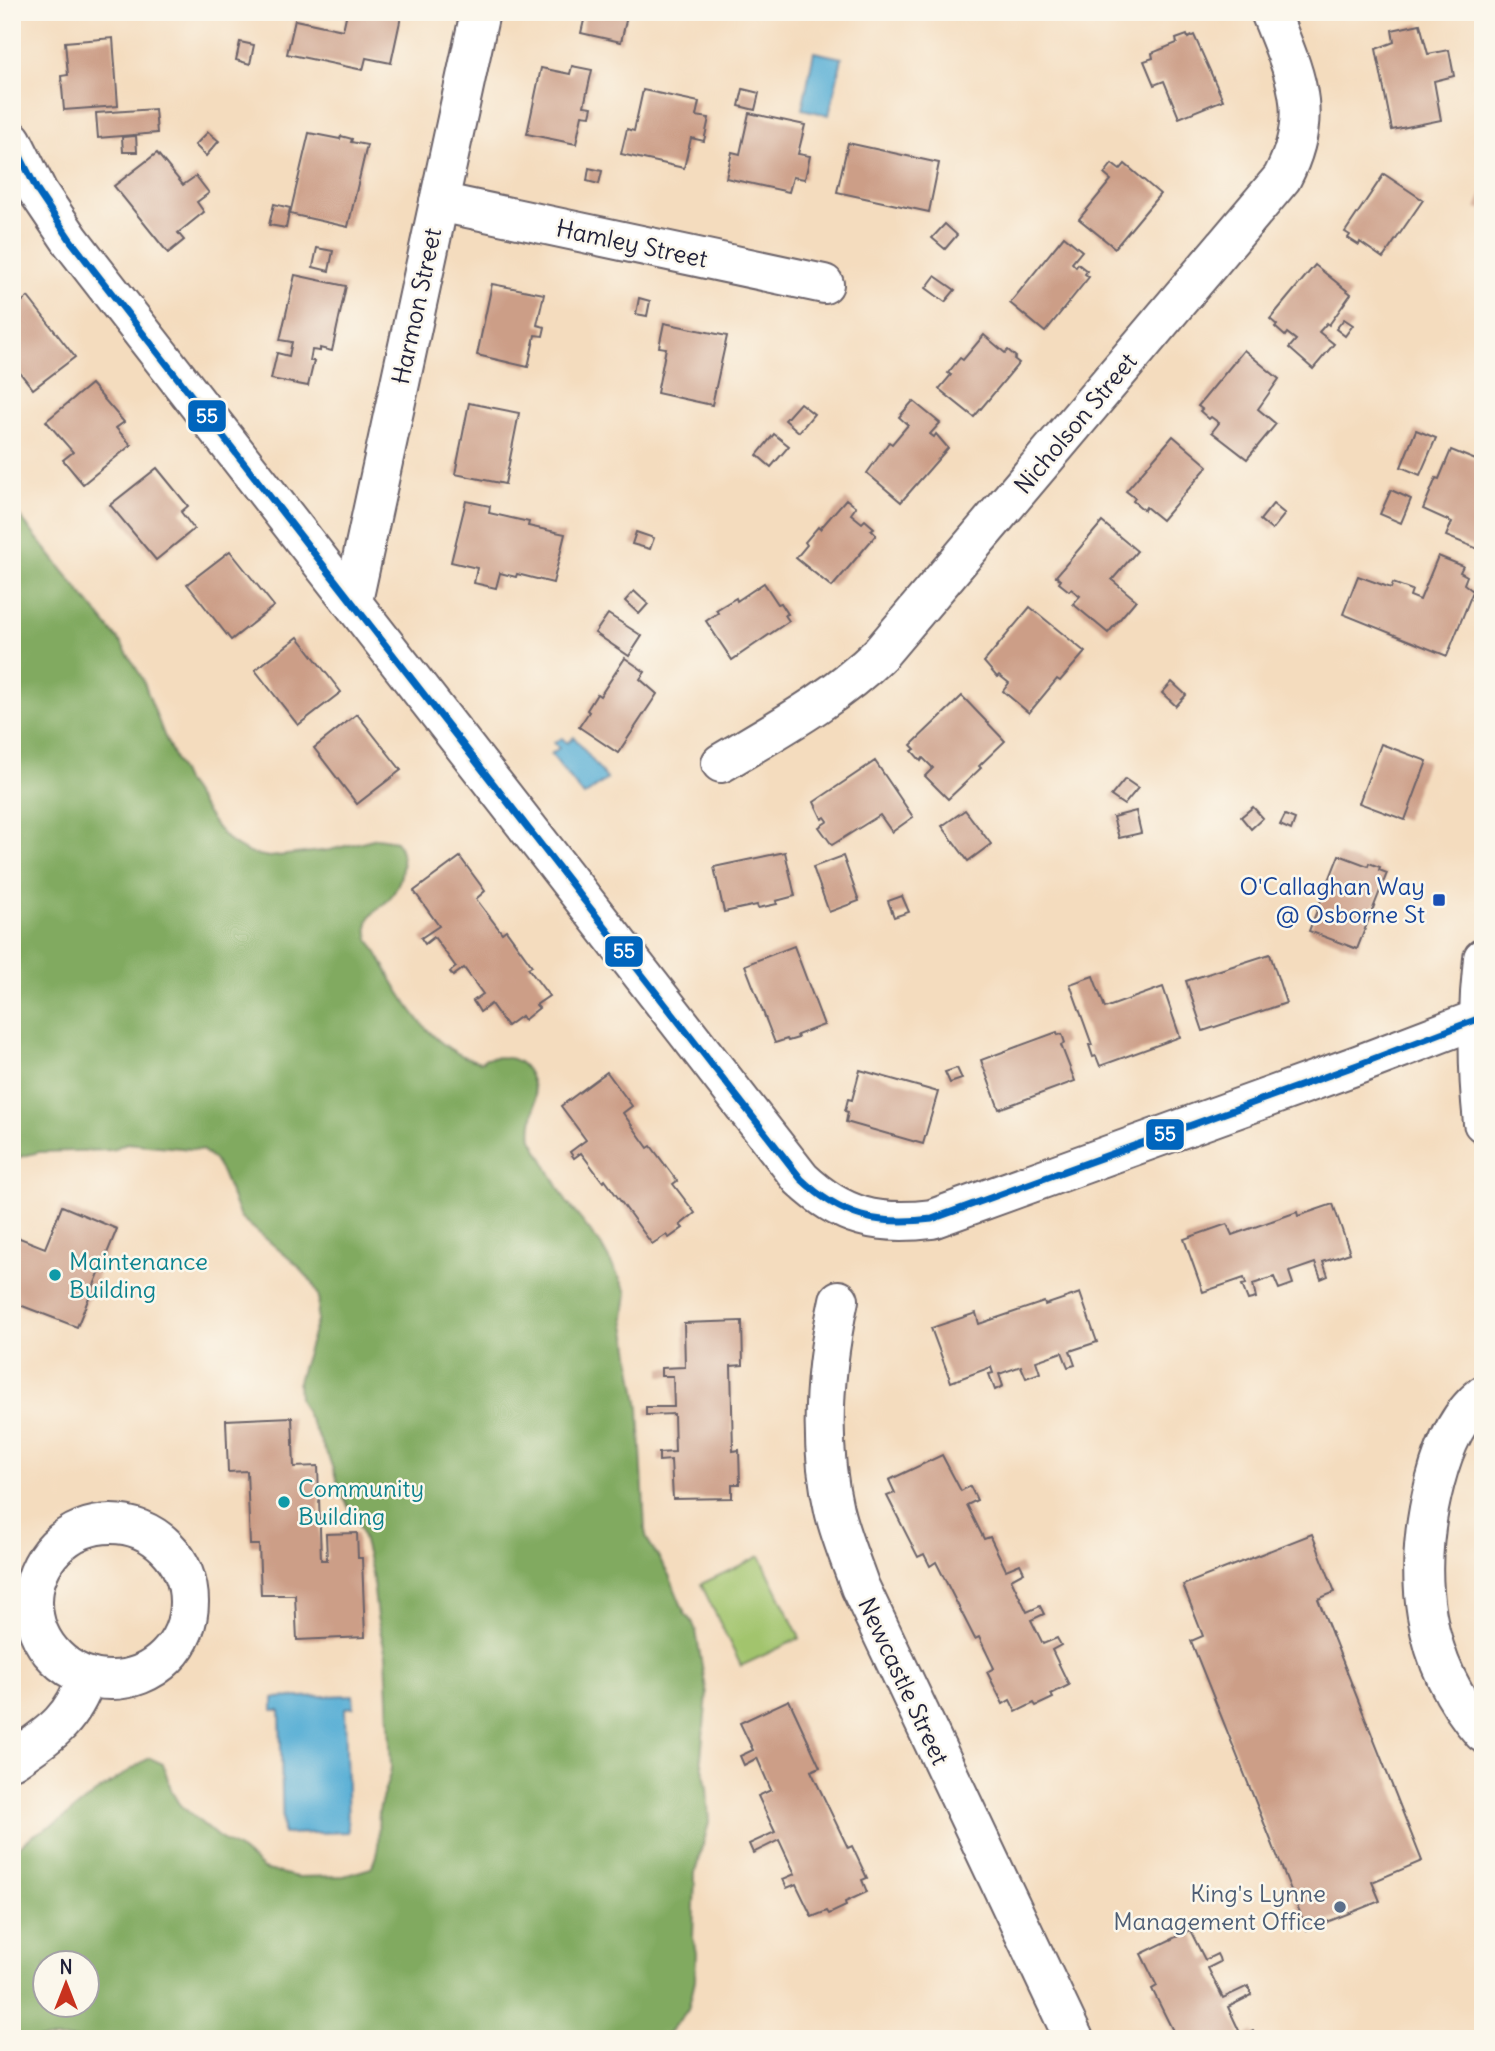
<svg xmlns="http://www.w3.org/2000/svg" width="1495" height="2051" viewBox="0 0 1495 2051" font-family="Delius,sans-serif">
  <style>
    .green { fill: #a2c46d; stroke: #627354; stroke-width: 2 }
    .forest { fill: #81aa60; stroke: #52664e; stroke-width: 2; fill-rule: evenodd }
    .water { fill: #59afd5; stroke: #3e6888; stroke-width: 2 }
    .building { fill: #cc9e87 }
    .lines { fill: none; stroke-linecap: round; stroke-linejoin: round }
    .minor-casing { stroke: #6c6369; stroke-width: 42 }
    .minor { stroke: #fff; stroke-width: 38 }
    .bus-1-casing { stroke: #fbf7ec; stroke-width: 12 }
    .bus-1 { stroke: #0065bd; stroke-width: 7 }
    .transit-dot { fill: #1a4fb4; stroke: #fbf7ec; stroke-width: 2.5 }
    .culture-dot { fill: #0f9aa8; stroke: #fbf7ec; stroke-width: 2.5 }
    .service-dot { fill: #5c6f8a; stroke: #fbf7ec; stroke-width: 2.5 }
    .labels { text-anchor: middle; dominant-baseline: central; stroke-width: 5; stroke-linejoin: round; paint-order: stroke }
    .street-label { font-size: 24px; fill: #22223b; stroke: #fbf7ec }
    .transit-label { font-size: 24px; fill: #164399; stroke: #fbf7ec; text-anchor: end }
    .culture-label { font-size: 24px; fill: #0d838f; stroke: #fbf7ec; text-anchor: start }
    .service-label { font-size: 24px; fill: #4e5e75; stroke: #fbf7ec; text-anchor: end }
    .line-badge { stroke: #fbf7ec; stroke-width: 2.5 }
    .badge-label { font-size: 19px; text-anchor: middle; font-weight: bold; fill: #fff }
  </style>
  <rect width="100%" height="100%" fill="#fbf7ec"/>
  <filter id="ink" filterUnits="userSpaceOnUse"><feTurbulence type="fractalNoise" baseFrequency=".0143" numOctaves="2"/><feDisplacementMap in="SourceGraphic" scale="14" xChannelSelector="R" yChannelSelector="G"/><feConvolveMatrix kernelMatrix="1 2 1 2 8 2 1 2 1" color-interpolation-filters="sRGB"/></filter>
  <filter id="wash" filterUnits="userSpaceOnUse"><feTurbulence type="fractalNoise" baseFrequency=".00686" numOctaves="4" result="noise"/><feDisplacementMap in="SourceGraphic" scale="28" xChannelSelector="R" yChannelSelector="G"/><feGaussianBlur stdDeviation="1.57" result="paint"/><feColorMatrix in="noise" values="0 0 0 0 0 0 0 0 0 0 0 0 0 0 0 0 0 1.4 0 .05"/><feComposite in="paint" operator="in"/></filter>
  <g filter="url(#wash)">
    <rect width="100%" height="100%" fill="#f4dcbe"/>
    <path class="green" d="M760,1556L800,1638L741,1666L701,1584Z"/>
    <path class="forest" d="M12,507L121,643L142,678L164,735L185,781L217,828L230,842L249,853L269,857L330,850L377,838L396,841C407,858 403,881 390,898C376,914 363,912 369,939C396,985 424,1050 481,1062L486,1058C493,1058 501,1056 508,1058C531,1061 538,1092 534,1112C532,1123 530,1128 532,1139L566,1201L601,1245L627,1292L624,1318L639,1408L645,1530L647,1539L669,1575L685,1614L692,1621L696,1631L707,1695L701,1758L707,1787L709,1823L695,1873L693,1938L696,1953L695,1980L688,2010L663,2039H12V1852L32,1836L64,1818L94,1794L144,1761L150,1758L163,1764L172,1792L179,1804L218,1837L242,1851L263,1869L297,1877L344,1876L371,1868C384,1841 375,1831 380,1806C383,1793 389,1782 391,1768L386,1655L377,1617L372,1573L361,1530L341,1493L329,1458L299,1399L298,1381L317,1321L319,1298L313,1283L297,1265L240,1217L222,1173L214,1160L202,1150L126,1143L112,1150L39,1152L12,1159ZM46,1964H88V2006H46Z"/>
    <g class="water">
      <path d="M814,52L842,58L829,115L802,109Z"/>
      <path d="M574,737L607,779L584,796L551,754L559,748L554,743L562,738L567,743Z"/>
      <path d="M353,1695L354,1707L345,1708L348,1832L283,1834L280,1710H273V1698Z"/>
    </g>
    <g id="blocks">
      <g class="building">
        <path d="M347,12H402L391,63L366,58L363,70L287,54L295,20L343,30Z"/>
        <path d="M586,12H628L621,42L581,33Z"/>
        <path d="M1420,24L1428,54L1449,50L1454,76L1434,81L1441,120L1392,130L1376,49L1394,42L1392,30Z"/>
        <path d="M1187,35L1188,38L1194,35L1223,100L1179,118L1164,81L1154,85L1144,61L1153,58L1152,53L1177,43L1176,39Z"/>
        <path d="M113,38L118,106L64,110L61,76L68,75L65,42Z"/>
        <path d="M240,42L254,45L250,64L236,60Z"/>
        <path d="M572,66L592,70L584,106L592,107L590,116L582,115L576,144L527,134L541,68L570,74Z"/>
        <path d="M743,89L759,93L755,110L739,106Z"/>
        <path d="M643,90L699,102L696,116L709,118L704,141L691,138L684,168L621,154L627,129L634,131Z"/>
        <path d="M155,109L157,133L98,138L96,113Z"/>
        <path d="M749,113L805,125L798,154L810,156L805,179L793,177L789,192L726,178L732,152L740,154Z"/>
        <path d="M208,132L219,141L206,156L195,145Z"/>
        <path d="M309,133L340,139L341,136L352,139L351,142L367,145L348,227L290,214Z"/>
        <path d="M136,136L137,152H123L122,137Z"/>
        <path d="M848,143L939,163L929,212L837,192Z"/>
        <path d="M157,153L183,185L196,176L209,193L197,202L204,212L178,233L184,240L168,253L114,186Z"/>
        <path d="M1112,164L1120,170L1125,164L1160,194L1115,248L1079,219L1111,180L1104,174Z"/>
        <path d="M589,168L602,171L599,184L587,181Z"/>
        <path d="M1384,174L1423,200L1383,258L1360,242L1359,245L1348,238L1350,235L1345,232Z"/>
        <path d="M1483,191V210L1476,208Z"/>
        <path d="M274,204L290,208L286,228L269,225Z"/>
        <path d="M945,224L957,235L945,249L932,238Z"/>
        <path d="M1064,236L1082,251L1072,263L1076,267L1078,264L1087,271L1085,274L1089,277L1045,332L1010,303Z"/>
        <path d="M317,248L333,251L329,271L313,267Z"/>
        <path d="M1315,265L1351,294L1329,325L1327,323L1319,332L1334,344L1313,369L1289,348L1296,340L1287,333L1285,336L1275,327L1277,325L1270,319Z"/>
        <path d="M295,275L346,286L332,351L320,348V351L312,350L310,361H314L308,386L271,379L277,353L289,356L292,342L280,340Z"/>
        <path d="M935,276L955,290L945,302L926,288Z"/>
        <path d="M492,284L544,294L537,325L545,327L543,336L535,335L528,367L477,355Z"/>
        <path d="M28,297L75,357L33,389L12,363V309Z"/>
        <path d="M639,298L650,301L647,316L636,314Z"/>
        <path d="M1344,319L1353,325L1345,336L1336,329Z"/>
        <path d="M664,323L727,336L712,405L657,393L666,348L659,347Z"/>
        <path d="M984,335L1005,353L1008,350L1016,357L1014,359L1019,363L974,417L939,389L951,375L948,373L960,358L963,360Z"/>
        <path d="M1244,350L1279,379L1258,409L1276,424L1247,459L1212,432L1219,423L1211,417L1209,419L1200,411L1202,409L1198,406Z"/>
        <path d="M91,384L124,422L116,428L131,445L83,484L63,460L73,452L46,421Z"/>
        <path d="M913,401L940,423L930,434L934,437L936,434L948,448L901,502L867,473L889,442L892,444L908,425L899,417Z"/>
        <path d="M469,403L519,413L505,484L455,474Z"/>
        <path d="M800,403L814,414L799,432L785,420Z"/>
        <path d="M1416,430L1436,438L1420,475L1401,467Z"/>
        <path d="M774,434L789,446L771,467L757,455Z"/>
        <path d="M1173,436L1208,466L1162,520L1146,507L1144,510L1133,501L1135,498L1126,491Z"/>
        <path d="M1451,450L1483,463V551L1446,536L1452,522L1423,509L1436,478L1439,479Z"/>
        <path d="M157,468L188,506L181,512L194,529L156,560L110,505Z"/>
        <path d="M1391,490L1411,499L1401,523L1380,514Z"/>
        <path d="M846,499L856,507L851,514L862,523L865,520L874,528L871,530L876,535L832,587L796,558L807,545L805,542L818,527L820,529Z"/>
        <path d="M466,501L490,506L489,513L529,522L528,526L565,534L553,583L517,574L516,577L500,573L496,588L474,583L477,568L451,562Z"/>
        <path d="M1273,504L1285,514L1272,530L1260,520Z"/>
        <path d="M1102,522L1137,551L1112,580L1136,600L1108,633L1073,604L1080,596L1071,589L1069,591L1059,583L1061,580L1056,576Z"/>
        <path d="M636,532L654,538L650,549L632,544Z"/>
        <path d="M230,551L274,606L231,640L187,584Z"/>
        <path d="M1438,556L1463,566L1460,572L1467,576L1464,584L1473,591L1447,656L1343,614L1358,576L1391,588L1393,583L1412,590L1410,596L1420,600Z"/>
        <path d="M764,583L778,604L781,603L788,614L785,615L789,621L732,660L706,621L718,613L716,610L736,598L737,601Z"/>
        <path d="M634,591L648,604L639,614L625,601Z"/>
        <path d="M1030,607L1085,652L1060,681L1057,679L1029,713L1003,691L1009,683L999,675L997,677L984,662Z"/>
        <path d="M608,614L642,636L629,656L595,633Z"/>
        <path d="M298,637L341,692L298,725L255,670Z"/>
        <path d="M625,658L645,672L640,679L657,694L618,753L579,727L589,712L587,710L597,694L600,696Z"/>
        <path d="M1172,682L1186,695L1176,706L1162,693Z"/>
        <path d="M962,696L1005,741L979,766L981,768L948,799L925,776L933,768L923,758L921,761L912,751L915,749L911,745Z"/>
        <path d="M357,714L401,770L357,804L314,748Z"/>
        <path d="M1381,744L1427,761L1405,820L1359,803Z"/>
        <path d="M875,761L913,817L892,832L880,815L832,845L819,827L828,821L825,817L822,819L814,802Z"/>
        <path d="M1125,779L1138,788L1124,805L1111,796Z"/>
        <path d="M1253,807L1263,818L1251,829L1241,817Z"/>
        <path d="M965,810L991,844L968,861L942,826Z"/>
        <path d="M1136,811L1141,833L1119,838L1113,817Z"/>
        <path d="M1285,815L1295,819L1291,830L1280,825Z"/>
        <path d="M785,852L795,896L776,901L777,904L758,908L757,905L724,912L714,867Z"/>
        <path d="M1339,855L1368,866L1369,863L1380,867L1379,870L1387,873L1357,949L1309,931Z"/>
        <path d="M843,856L859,901L829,912L813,867Z"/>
        <path d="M460,857L485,891L476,899L502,933L506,930L532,966L528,968L549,996L536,1005L539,1008L524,1020L521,1016L507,1026L491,1004L480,1012L477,1007L473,1001L483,994L464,968L453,976L450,972L456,967L434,937L425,944L421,938L439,926L414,891Z"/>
        <path d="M902,896L909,912L894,917L888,901Z"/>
        <path d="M794,946L824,1025L797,1035L798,1038L788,1041L787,1039L775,1043L745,965Z"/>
        <path d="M1270,954L1286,1003L1203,1031L1186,981Z"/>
        <path d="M1093,976L1105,1008L1163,987L1180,1037L1100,1066L1096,1056L1093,1057L1089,1045H1092L1070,984Z"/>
        <path d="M1057,1032L1058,1035L1062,1034L1065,1043L1061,1045L1075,1081L999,1109L981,1060Z"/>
        <path d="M957,1068L962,1079L950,1083L945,1072Z"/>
        <path d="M860,1070L938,1092L923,1144L846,1122L848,1112L845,1111L848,1099L852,1100Z"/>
        <path d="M607,1072L632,1106L623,1113L648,1148L651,1146L677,1181L673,1184L695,1213L680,1225L683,1228L669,1238L666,1235L652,1244L605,1180L603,1182L581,1153L574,1158L570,1152L586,1140L561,1106Z"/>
        <path d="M1333,1204L1350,1253L1323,1262L1328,1276L1321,1279L1315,1263L1289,1272L1293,1284L1279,1289L1274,1277L1253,1284L1256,1298L1248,1300L1242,1285L1246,1284L1244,1278L1203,1292L1184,1239L1227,1224L1232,1235L1297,1212L1298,1216Z"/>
        <path d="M62,1206L117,1229L77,1327L12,1302V1235L45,1248Z"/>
        <path d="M1080,1293L1097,1342L1070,1351L1075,1365L1068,1367L1062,1352L1036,1361L1040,1373L1026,1378L1021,1366L999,1374L1003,1386L995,1390L989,1374L993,1373L991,1367L951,1382L931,1328L976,1313L979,1324L1044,1302L1045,1305Z"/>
        <path d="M742,1321L743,1365L731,1366L733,1451L739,1450L740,1484H732V1498L673,1499L671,1460L659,1461V1453L675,1452L674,1414L646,1415V1407H674L673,1376H661V1368L685,1367L684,1323Z"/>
        <path d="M292,1417L294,1467L318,1466L321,1560H327L326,1534L357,1533L358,1558H362L365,1637L297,1640L295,1595H261L259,1545H250L247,1471L228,1472L226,1420Z"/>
        <path d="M942,1455L961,1491L970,1486L977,1500L967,1505L984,1539L990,1537L1006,1570L1020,1564L1024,1572L1011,1579L1027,1612L1040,1606L1044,1614L1031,1620L1043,1644L1057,1638L1061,1645L1052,1650L1069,1685L1051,1694L1053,1698L1036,1706L1034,1703L1016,1712L1010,1700L1003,1704L987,1672L994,1668L979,1637L975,1639L936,1562L930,1566L924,1554L918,1557L887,1496L895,1493L889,1480Z"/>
        <path d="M1312,1534L1335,1592L1318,1599L1422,1861L1372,1882L1380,1901L1307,1930L1191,1641L1203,1636L1183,1585Z"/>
        <path d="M789,1700L820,1767L811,1771L848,1848L852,1846L867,1878L862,1880L867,1892L845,1902L846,1906L829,1914L827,1911L812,1917L796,1884L787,1888L783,1879L795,1874L779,1840L753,1853L749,1844L775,1832L758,1796L771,1790L757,1758L744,1765L740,1756L753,1750L740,1723Z"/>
        <path d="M1190,1930L1205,1960L1217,1954L1219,1958L1220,1962L1208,1968L1223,1998L1248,1986L1252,1995L1228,2007L1242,2037L1253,2031L1257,2039H1177L1152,1989L1157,1986L1141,1954Z"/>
      </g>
    </g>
  </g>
  <g filter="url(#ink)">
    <use href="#blocks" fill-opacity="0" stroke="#6c6369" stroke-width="2"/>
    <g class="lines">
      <g class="minor-casing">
        <g id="minor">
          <path d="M12,140L38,192L71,241L801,1179C841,1217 878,1226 932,1219L1360,1064L1483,1017"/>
          <path d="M439,202L824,284"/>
          <path d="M353,601L480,12"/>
          <path d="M721,763C776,730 834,699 880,654L1282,178C1316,113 1295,75 1270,12"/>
          <path d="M1483,958C1477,1013 1477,1068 1483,1123"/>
          <path d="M839,1300C824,1369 818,1441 834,1510C840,1536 851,1561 860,1587L1074,2039"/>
          <path d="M1483,1395C1456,1416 1443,1451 1435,1482C1412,1570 1420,1663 1483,1733"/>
          <circle cx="111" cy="1602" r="78"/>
          <path d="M12,1760C51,1733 71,1722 87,1677"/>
        </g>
      </g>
      <use href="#minor" class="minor"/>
      <g class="bus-1-casing">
        <path id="bus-1" d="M12,140L38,192L71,241L801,1179C841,1217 878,1226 932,1219L1360,1064L1483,1017"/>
      </g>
      <use href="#bus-1" class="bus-1"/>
    </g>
  </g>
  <rect class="transit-dot" x="1432" y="893" width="14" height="14" rx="3.5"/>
  <g class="culture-dot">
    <circle cx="55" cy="1275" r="7"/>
    <circle cx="284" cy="1502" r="7"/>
  </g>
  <circle class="service-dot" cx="1340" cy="1907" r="7"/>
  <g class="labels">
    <g class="street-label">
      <text transform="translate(632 243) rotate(12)">Hamley Street</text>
      <text transform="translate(416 306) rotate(-78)">Harmon Street</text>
      <text transform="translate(1075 423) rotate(-50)">Nicholson Street</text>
      <text transform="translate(904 1681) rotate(65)">Newcastle Street</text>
    </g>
    <g class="transit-label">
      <text x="1425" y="886">O'Callaghan Way<tspan x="1425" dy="28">@ Osborne St</tspan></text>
    </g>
    <g class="culture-label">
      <text x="69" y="1261">Maintenance<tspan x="69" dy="28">Building</tspan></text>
      <text x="298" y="1488">Community<tspan x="298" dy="28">Building</tspan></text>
    </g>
    <g class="service-label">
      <text x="1326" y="1893">King's Lynne<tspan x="1326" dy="28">Management Office</tspan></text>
    </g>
  </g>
  <g class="line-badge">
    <rect x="187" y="399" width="40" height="34" rx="7" fill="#0065bd"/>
    <rect x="604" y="935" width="40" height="33" rx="7" fill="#0065bd"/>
    <rect x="1145" y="1118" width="40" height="33" rx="7" fill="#0065bd"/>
  </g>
  <g class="badge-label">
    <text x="207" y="423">55</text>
    <text x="624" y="958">55</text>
    <text x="1165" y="1141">55</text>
  </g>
  <rect width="1495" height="2051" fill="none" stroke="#fbf7ec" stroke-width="42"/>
  <g transform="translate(66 1984)"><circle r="33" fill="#fbf7ec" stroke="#a4a2a5" stroke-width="2"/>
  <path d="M0-5L12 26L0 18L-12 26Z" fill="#c8321e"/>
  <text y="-10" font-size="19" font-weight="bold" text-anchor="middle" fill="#22223b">N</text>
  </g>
</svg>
